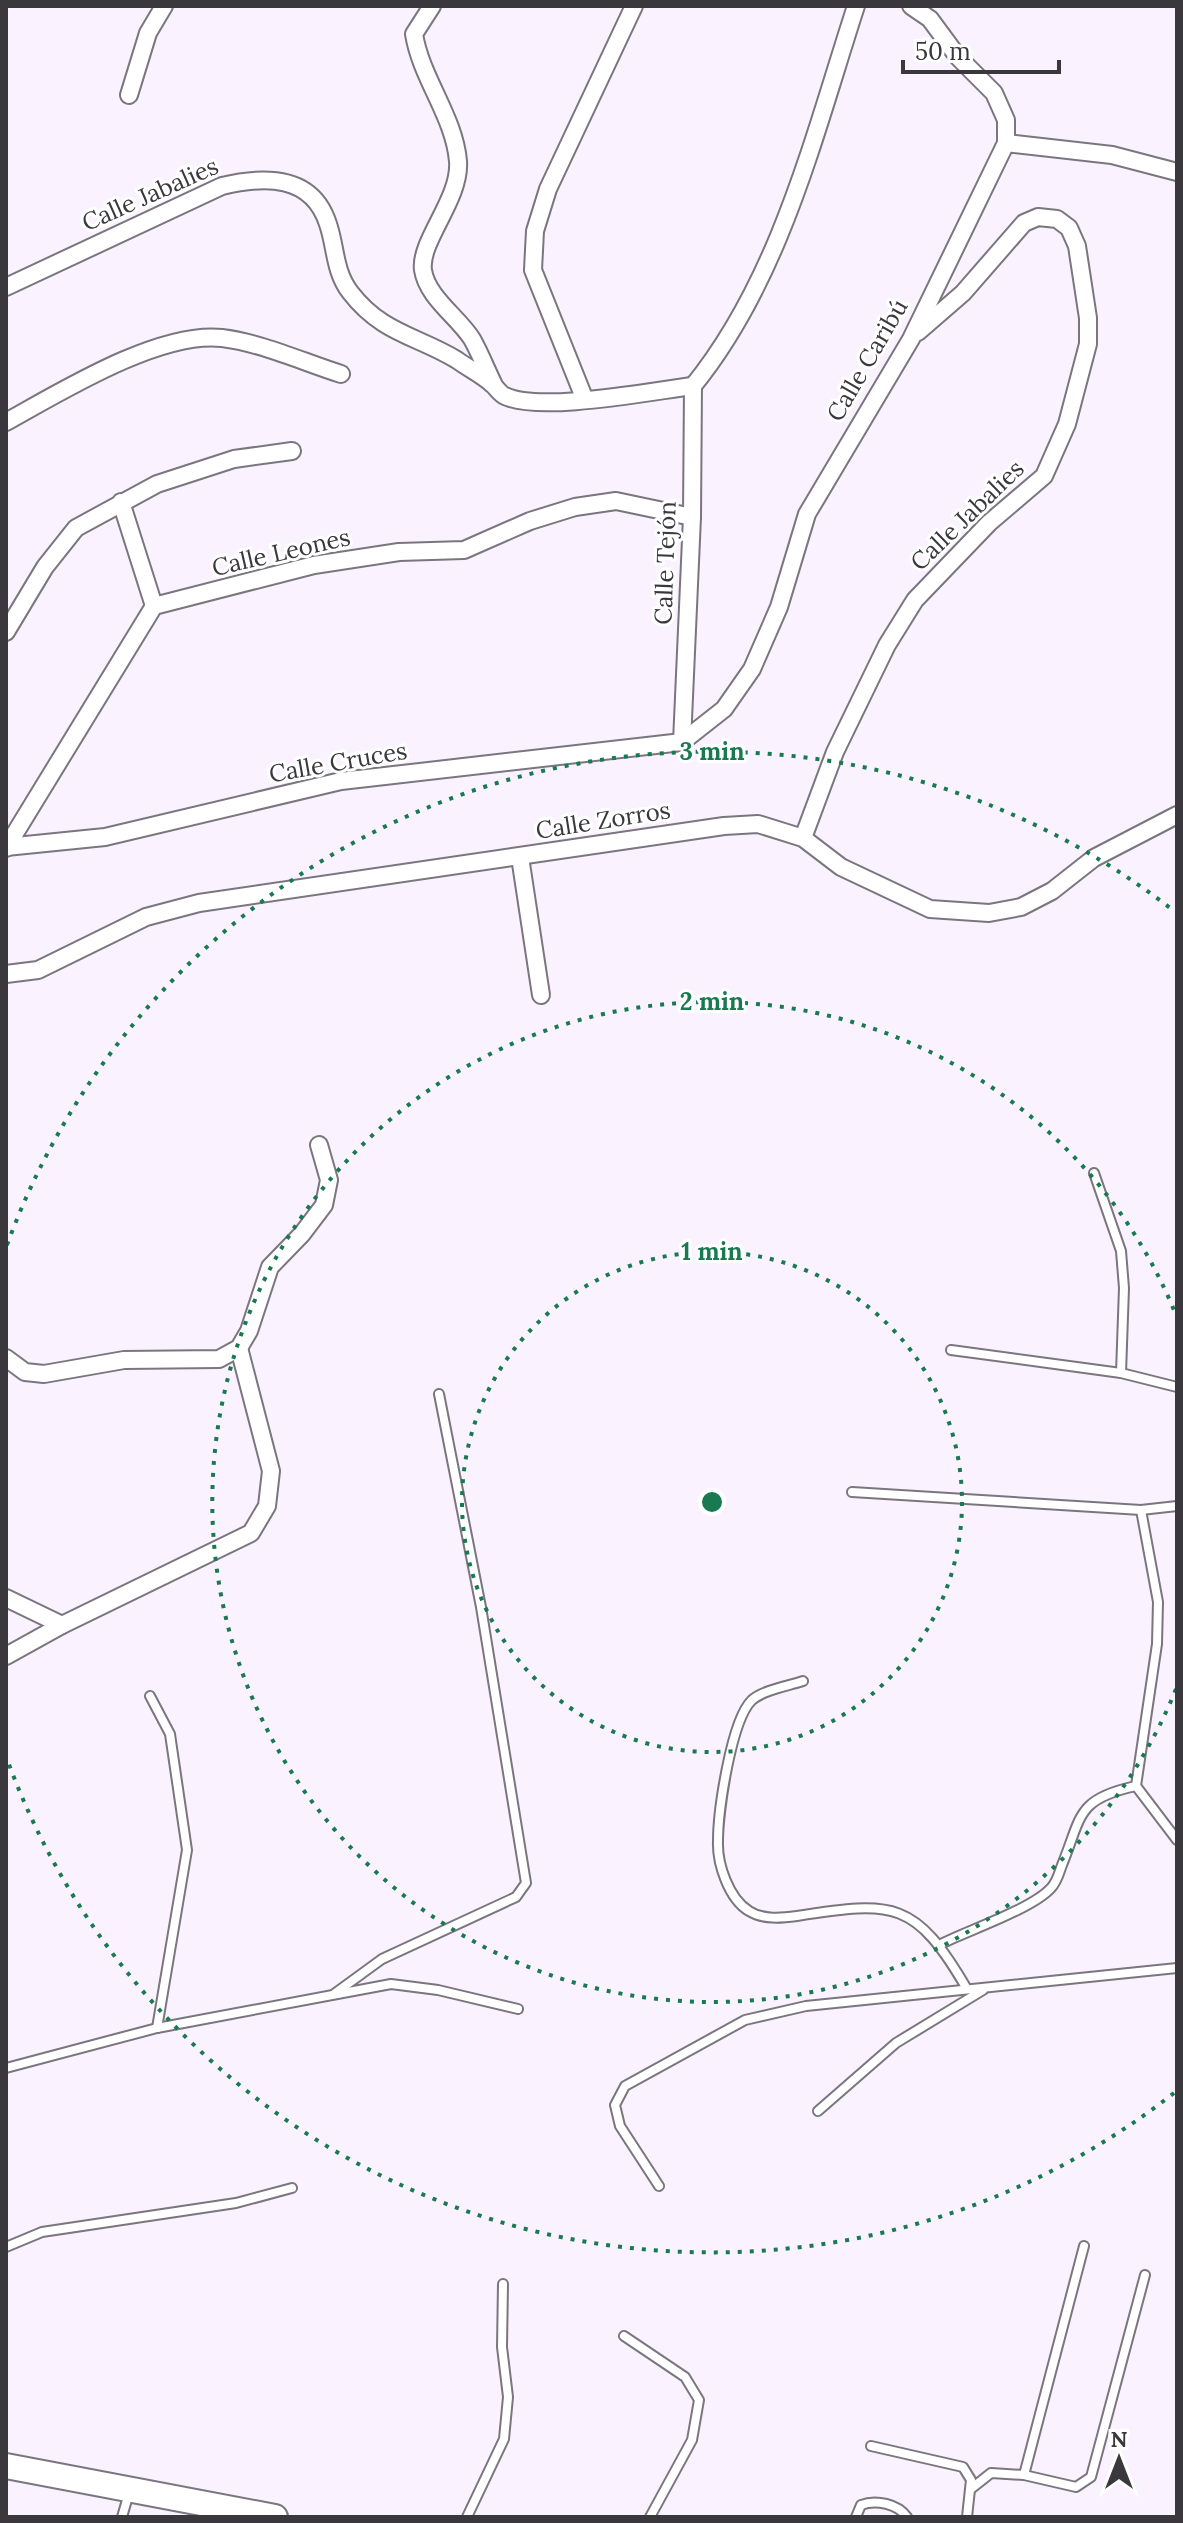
<svg xmlns="http://www.w3.org/2000/svg" width="1183" height="2523" viewBox="0 0 1183 2523" font-family="Lora,serif">
  <style>
    .lines { fill: none; stroke-linecap: round; stroke-linejoin: round }
    .service-casing { stroke: #7b757f; stroke-width: 12 }
    .minor-casing { stroke: #7b757f; stroke-width: 20 }
    .secondary-casing { stroke: #7b757f; stroke-width: 28 }
    .service { stroke: #fff; stroke-width: 8 }
    .minor { stroke: #fff; stroke-width: 16 }
    .secondary { stroke: #fff; stroke-width: 24 }
    .ring { fill: none; stroke: #197a52; stroke-width: 4; stroke-dasharray: 4 8 }
    .labels { text-anchor: middle; dominant-baseline: central; stroke-width: 6; stroke-linejoin: round; paint-order: stroke }
    .street-label { font-size: 24px; fill: #3a383c; stroke: #fff }
    .centre { fill: #197a52; stroke: #fff; stroke-width: 4 }
    .ring-label { font-size: 24px; text-anchor: middle; font-weight: bold; fill: #197a52; stroke: #fff; stroke-width: 6; stroke-linejoin: round; paint-order: stroke }
  </style>
  <rect width="100%" height="100%" fill="#faf3ff"/>
  <g class="lines">
    <g class="service-casing">
      <g id="service">
        <path d="M1094,1173L1121,1251L1124,1288L1121,1373"/>
        <path d="M951,1350L1121,1373L1177,1387"/>
        <path d="M852,1492L1141,1510L1177,1506"/>
        <path d="M803,1681C788,1686 763,1690 752,1700C731,1720 718,1812 718,1841C717,1864 729,1899 749,1911C763,1920 782,1918 797,1916C894,1901 915,1900 967,1989"/>
        <path d="M150,1696L170,1734L187,1850L157,2028"/>
        <path d="M1136,1786L1177,1840"/>
        <path d="M941,1944C969,1930 1032,1909 1051,1888C1057,1882 1059,1873 1062,1865C1082,1816 1076,1799 1136,1786L1157,1644L1158,1602L1141,1510"/>
        <path d="M334,1994L382,1959L516,1897L526,1883L481,1607L439,1394"/>
        <path d="M6,2068L157,2028L391,1984L438,1990L518,2009"/>
        <path d="M818,2111L896,2043L983,1990"/>
        <path d="M659,2186L620,2126L615,2105L625,2086L745,2020L806,2006L1177,1968"/>
        <path d="M6,2247L42,2232L236,2203L292,2188"/>
        <path d="M624,2336L685,2377L699,2400L692,2440L650,2517"/>
        <path d="M871,2446L963,2467L971,2480L967,2517"/>
        <path d="M1024,2475L1076,2487L1091,2477L1145,2275"/>
        <path d="M972,2488L991,2473L1024,2475L1084,2246"/>
        <path d="M122,2517L129,2493"/>
        <path d="M467,2517L504,2439L508,2397L502,2347L503,2284"/>
        <path d="M856,2517L861,2505C876,2499 898,2504 907,2517"/>
      </g>
    </g>
    <g class="minor-casing">
      <g id="minor">
        <path d="M432,6L414,34C421,78 454,116 458,161C461,199 419,241 423,270C427,297 458,317 472,339C480,353 486,369 493,383"/>
        <path d="M911,6L930,19L958,57L994,93L1006,120V143"/>
        <path d="M129,95L148,33L164,6"/>
        <path d="M6,287L222,186C264,176 312,174 328,224C336,247 334,271 350,292C382,334 418,336 457,360C468,368 482,375 492,384C497,388 500,394 505,396C540,413 652,391 693,386"/>
        <path d="M693,386C780,279 814,135 856,6"/>
        <path d="M585,400L533,270L535,231L548,189L634,6"/>
        <path d="M6,422C62,391 159,331 222,338C262,343 303,362 341,374"/>
        <path d="M121,502L154,606"/>
        <path d="M6,632L45,567L76,528L157,484L234,459L292,451"/>
        <path d="M682,742L692,517L693,386"/>
        <path d="M803,838L835,752L887,645L915,600L989,523L1044,476L1067,424L1088,344V318L1077,246L1069,228L1057,219L1038,217L1024,223L963,293L918,332"/>
        <path d="M6,847L105,837L341,781L682,742L724,709L752,669L779,607L807,514L911,339L1006,143L1112,155L1177,172"/>
        <path d="M6,848L154,606L314,565L399,552L464,550L530,521L575,507L616,501L692,517"/>
        <path d="M520,857L541,995"/>
        <path d="M6,974L38,970L146,917L199,903L724,826L758,824L803,838L841,867L930,909L989,913L1021,907L1052,891L1094,858L1177,815"/>
        <path d="M6,1358L25,1372L44,1374L124,1360L219,1359L239,1348L249,1331L270,1267L302,1234L324,1205L329,1180L319,1145"/>
        <path d="M6,1598L62,1625"/>
        <path d="M6,1656L62,1625L251,1533L267,1506L271,1471L239,1348"/>
      </g>
    </g>
    <g class="secondary-casing">
      <path id="secondary" d="M6,2466L275,2517"/>
    </g>
    <use href="#service" class="service"/>
    <use href="#minor" class="minor"/>
    <use href="#secondary" class="secondary"/>
  </g>
  <g class="ring">
    <circle cx="712" cy="1502" r="250"/>
    <path d="M1176 1689A500 500 0 1 1 1176 1315"/>
    <path d="M1174 2093A750 750 0 0 1 7 1759M7 1245A750 750 0 0 1 1174 911"/>
  </g>
  <g class="labels">
    <g class="street-label">
      <text transform="translate(150 194) rotate(-24)">Calle Jabalies</text>
      <text transform="translate(867 360) rotate(-60)">Calle Caribú</text>
      <text transform="translate(967 515) rotate(-44)">Calle Jabalies</text>
      <text transform="translate(281 552) rotate(-13)">Calle Leones</text>
      <text transform="translate(665 563) rotate(-88)">Calle Tejón</text>
      <text transform="translate(338 762) rotate(-10)">Calle Cruces</text>
      <text transform="translate(603 820) rotate(-9)">Calle Zorros</text>
    </g>
  </g>
  <circle cx="712" cy="1502" r="12" class="centre"/>
  <g class="ring-label">
    <text x="712" y="760">3 min</text>
    <text x="712" y="1010">2 min</text>
    <text x="712" y="1260">1 min</text>
  </g>
  <rect width="1183" height="2523" fill="none" stroke="#3a383c" stroke-width="16"/>
  <g transform="translate(1119 2459)" stroke="#ffffff" stroke-width="6" paint-order="stroke">
  <path d="M0-6L14 30L0 20L-14 30Z" fill="#3a383c"/>
  <text y="-12" font-size="22" font-weight="bold" text-anchor="middle" fill="#3a383c">N</text>
  </g>
  <path d="M903 60v12h156v-12" fill="none" stroke="#3a383c" stroke-width="4"/>
  <text x="915" y="60" font-size="24" fill="#3a383c" stroke="#ffffff" stroke-width="6" paint-order="stroke">50 m</text>
</svg>
